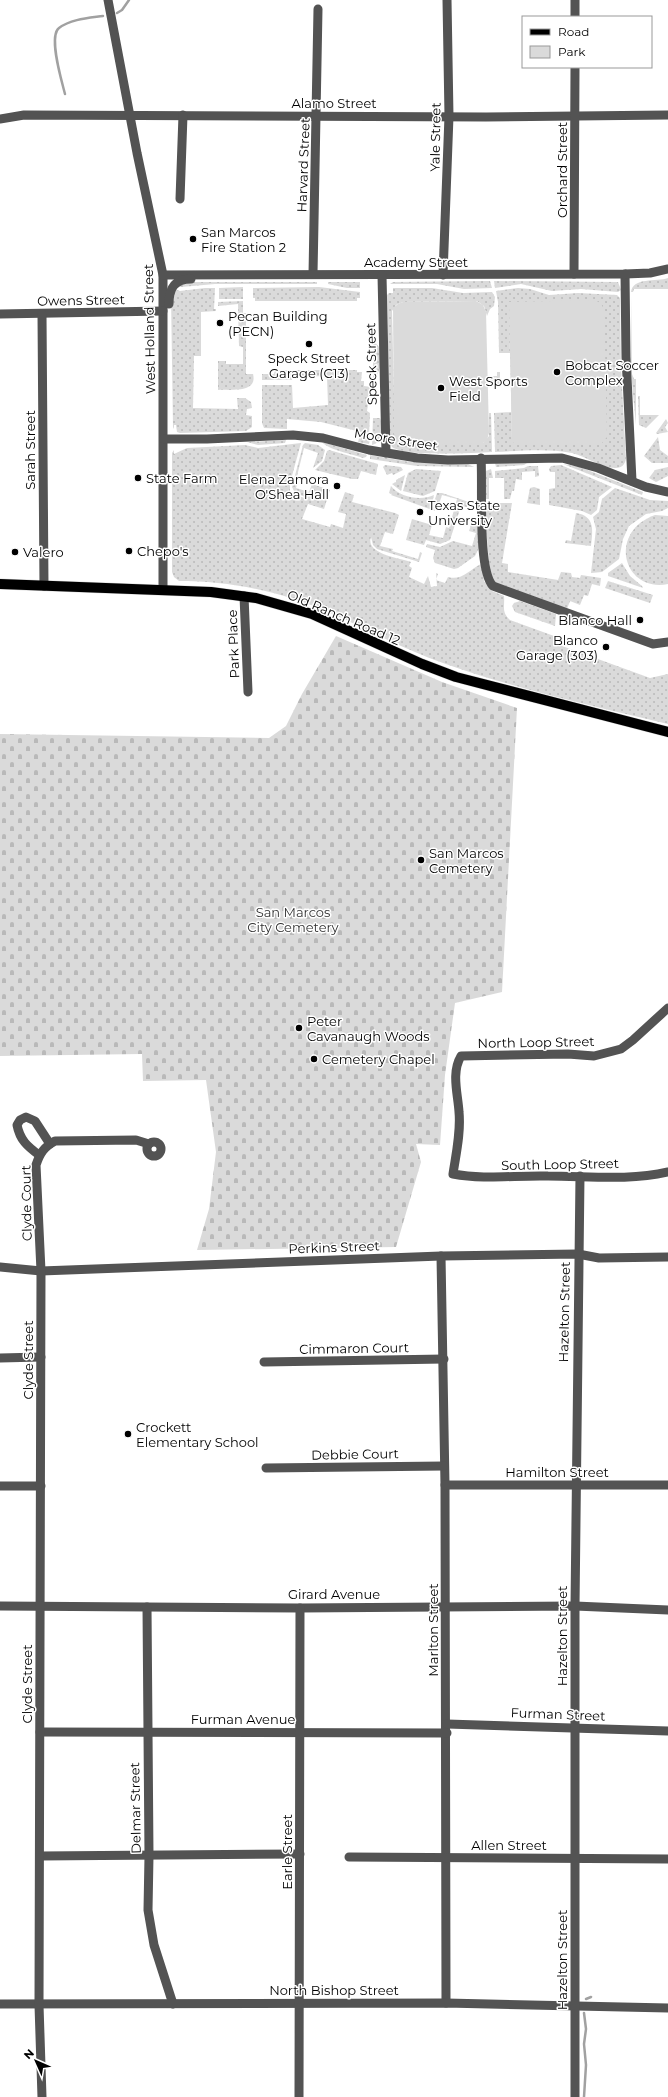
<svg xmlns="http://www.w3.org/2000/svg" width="668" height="2097" viewBox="0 0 668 2097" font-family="Montserrat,sans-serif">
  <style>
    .grass { fill: url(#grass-dots) }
    .cemetery { fill: url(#cemetery-stones) }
    .park { fill: #dadada }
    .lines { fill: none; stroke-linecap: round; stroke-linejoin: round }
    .stream { stroke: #a1a1a1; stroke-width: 2.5 }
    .major-casing { stroke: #dbdbdb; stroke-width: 11 }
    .minor { stroke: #535353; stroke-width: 9 }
    .major { stroke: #000; stroke-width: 10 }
    .poi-dot { fill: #000; stroke: #fff; stroke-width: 1.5 }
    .labels { text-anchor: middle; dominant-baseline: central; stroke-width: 3; stroke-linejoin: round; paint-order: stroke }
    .street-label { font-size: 13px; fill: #000; stroke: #fff }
    .poi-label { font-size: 13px; fill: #000; stroke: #fff; text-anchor: start }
    .park-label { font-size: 13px; fill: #313131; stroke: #fff }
  </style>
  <defs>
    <pattern id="grass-dots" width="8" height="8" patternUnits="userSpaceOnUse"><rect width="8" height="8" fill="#dadada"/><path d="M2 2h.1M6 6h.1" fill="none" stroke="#b9b9b9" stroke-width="1.8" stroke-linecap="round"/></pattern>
    <pattern id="cemetery-stones" width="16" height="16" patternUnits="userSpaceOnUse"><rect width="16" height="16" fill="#dadada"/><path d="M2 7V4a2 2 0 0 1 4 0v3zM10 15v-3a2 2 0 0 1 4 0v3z" fill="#b9b9b9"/></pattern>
  </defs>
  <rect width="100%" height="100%" fill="#fff"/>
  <g class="grass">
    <path d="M668,278V289H634L633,292H631C633,277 656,282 668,278Z"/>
    <path d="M487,281H490L492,288L464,289L437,284H390L393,282Z"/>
    <path d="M494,281L618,282L621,290L618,292L581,289L552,291L521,284L495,288Z"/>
    <path d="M188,282H317V284H215L181,287L177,286Z"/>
    <path d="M328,282H360V288H347L328,284Z"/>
    <path d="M243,287V299H219V288Z"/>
    <path d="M319,287L360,292V298H357V301H255V298H253V288Z"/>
    <path d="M205,288H215L214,309H216V311L201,312V356H194L193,408L238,409L237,398H245L251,402L252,408L247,409L246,415L252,416V427L246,431L180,433L177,432L176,425H174V429L173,427L171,296L174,289L180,291Z"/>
    <path d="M393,288H432L463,293L492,292L495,297L494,306L490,309L487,316L484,306L477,301L403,302L396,305L392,311L395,436L483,443L489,436V413H491L492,452C472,453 406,457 392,447L390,440L387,295L389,293H393Z"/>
    <path d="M518,288L530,289L549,295L578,293L617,295L620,298L621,368L626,459C625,464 622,468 616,468C603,469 585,456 572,453C547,448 520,451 495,452L494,413L511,412L512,440L509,302L510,353H499L498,302L496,291Z"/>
    <path d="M632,296V374L634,379H636V425L631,372Z"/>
    <path d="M243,301V313H246V374H253C258,394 230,389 218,390V361H226V364H243V347L239,346L238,304L218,306V302Z"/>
    <path d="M373,341C389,353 380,368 374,382L370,383L373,377Z"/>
    <path d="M275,370H357V372H362L361,381H364V386L371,387L367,411L370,413L369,434L321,422L287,419V429L264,428L262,423V385H292L293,408L328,405L327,376L292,377V380H262V374H274Z"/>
    <path d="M497,372H500V384H490V376H497Z"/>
    <path d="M638,396H640V415H659L646,428L639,425Z"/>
    <path d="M373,418H380C384,428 383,442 372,445Z"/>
    <path d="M666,419L668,423L665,427L668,432L657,434L656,433Z"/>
    <path d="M360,435L370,437L369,444L358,442Z"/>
    <path d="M658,437L660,450L668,456V463H652L644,456Z"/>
    <path d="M286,440L285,443L258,445L247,442Z"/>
    <path d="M322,442L367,455L366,457L363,458C353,454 328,450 322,442Z"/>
    <path d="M301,443L290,483V491L295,495L308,499V498L295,493L292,487L303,445L305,443L318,445L325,450L322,461L313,468L318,453L304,448L297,476L299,477L296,488L309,492L312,484L330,490L324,509L308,504L302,519L330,527L331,524L343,528L346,514L338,512L345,492L354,495L352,502L395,513L399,515L393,534L385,532L380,546L393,549L392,551L418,559L420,552L422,553L419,562L377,549L373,545L371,537C365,554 399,558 411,562L409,566L412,568L409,577L424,584L428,576L431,587L437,586L436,573L438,574L436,580L445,583L448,577C462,581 469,570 481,564L484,581L492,591L504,596C505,606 501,612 510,620L554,636V643L650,678L668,674V724C593,706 516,689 443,663C403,649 365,628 326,611C280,591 229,581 179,581L174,577L172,572V453L174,450V454L187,448L245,445L258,448Z"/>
    <path d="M329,450L378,464L376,475L361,471L358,479H352L315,470L324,461L327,451Z"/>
    <path d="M370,455L410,462L468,464L474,467L417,466L370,459Z"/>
    <path d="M495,463H527L524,465L496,467Z"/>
    <path d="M563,464L580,467L643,492L642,495Z"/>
    <path d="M385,465L401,467L403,470L393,475L392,473L387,475L383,467Z"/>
    <path d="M561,465L612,487L599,497L597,510L591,515L582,511L549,505V489L555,488V472H550L549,469L551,466Z"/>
    <path d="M528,466H538L539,476L535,477V471L522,472V480L516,479L514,491H512L510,499H504V478H495V471L524,468Z"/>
    <path d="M668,467V476L656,482L649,478L655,470Z"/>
    <path d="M416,469L441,471L435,491L423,496L403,491L408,473Z"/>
    <path d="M491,469L493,478H489V499H485L486,471Z"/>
    <path d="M405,475L401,491L392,484L396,482V480Z"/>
    <path d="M391,486C400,498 422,501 434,495L432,503L435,511L391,495L392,494L389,493Z"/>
    <path d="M534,487L540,489V505L527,503L530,488Z"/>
    <path d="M615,488L650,500L668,501V508L662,511L646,514L629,526L623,539L619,559L602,572L591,573L596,529L593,517L599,512L602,499Z"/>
    <path d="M437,493H442L469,502L467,507L461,506L450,540L440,544L426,540L424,545L406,540L412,519L432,525L429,535L443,538L446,527L449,528L457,499L442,495L437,510L434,502Z"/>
    <path d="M484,503H512L502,563L508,564V572L558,580L561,572L571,573L572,577L580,578L581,575L601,578L600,586L592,584L588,596L584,595L580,605L570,601L567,609L495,583L490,573Z"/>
    <path d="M576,513C595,516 593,530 591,546L565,543L566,540L571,541Z"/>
    <path d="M655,515L668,516V584C623,593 607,532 655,515Z"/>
    <path d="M473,519H477L479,548L475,556L458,568L454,569L435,563L433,558L435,550L426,547L427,544L440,547L453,541L472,546L476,533L469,531Z"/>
    <path d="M622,563L630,576L642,586L643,588L608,576V573Z"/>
    <path d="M608,581L653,595L650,603L605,588Z"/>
    <path d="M520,601L556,614L555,626L515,612L512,606L514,603Z"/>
  </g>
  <path class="cemetery" d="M336,636L442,682L517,708L502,992L455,1003L445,1075L440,1145L416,1144L421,1162L396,1247L197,1250L209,1209L216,1152L206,1080L143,1081L142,1054L0,1056V734L269,738L286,726L302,694Z"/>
  <g class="park">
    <path d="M594,300L601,303L604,310L607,437L602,443L598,444H514L512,440L509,302Z"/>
    <path d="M476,301L483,305L486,312L489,433L487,440L483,443L404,445L398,442L394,434L393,308L398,304L403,302Z"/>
  </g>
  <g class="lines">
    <g class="stream">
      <path d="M117,13L122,10L129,0"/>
      <path d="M65,94C62,82 48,36 59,28C71,19 89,18 103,16"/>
      <path d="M586,1999L591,1997"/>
      <path d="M584,2097L586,2065L584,2044L586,2029L584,2013"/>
    </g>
    <g class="major-casing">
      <path id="major" d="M0,584L211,592L256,598L312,614L422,664L456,677L668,732"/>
    </g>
    <g class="minor">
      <path d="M108,0L137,153L163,275V590"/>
      <path d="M575,0V17"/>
      <path d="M0,119L24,115L486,117L668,115"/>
      <path d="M180,199L183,115"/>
      <path d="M313,274L318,9"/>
      <path d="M574,274L575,67"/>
      <path d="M625,274L626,357L632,481"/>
      <path d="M163,275L625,274L650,273L668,269"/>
      <path d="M382,275L386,453"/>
      <path d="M443,275L449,116L447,0"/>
      <path d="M169,304C169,289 174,279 191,279"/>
      <path d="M0,314L163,311"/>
      <path d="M42,314L44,586"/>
      <path d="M164,439H207L293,435L323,438L369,450L417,458L448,460L562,458L598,468L646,487L668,492"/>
      <path d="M481,458C483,483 477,570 493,586L653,644L668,642"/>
      <path d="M244,596L248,692"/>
      <path d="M668,1008L633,1040L621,1049L594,1056L568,1054L461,1056C451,1073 458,1094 459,1112C461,1132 456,1154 453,1174C485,1180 516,1175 548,1176C588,1176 629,1181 668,1172"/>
      <circle cx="154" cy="1149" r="7"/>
      <path d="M39,1155C27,1146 20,1140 17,1125L20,1120L26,1117L35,1121L50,1144"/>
      <path d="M441,1256L445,1485L446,2003"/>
      <path d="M0,1267L41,1271L441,1256L578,1254L599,1258L668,1257"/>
      <path d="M0,1358L41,1357"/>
      <path d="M264,1362L444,1359"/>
      <path d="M266,1468L444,1466"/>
      <path d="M445,1485H668"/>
      <path d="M0,1486H41"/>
      <path d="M0,1606L300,1608L575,1606L668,1610"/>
      <path d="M147,1607L149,1856L148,1910L154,1945L173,2004"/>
      <path d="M447,1724L668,1731"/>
      <path d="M40,1732L447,1733"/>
      <path d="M40,1856L300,1854"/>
      <path d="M349,1857L668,1859"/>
      <path d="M0,2004L446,2003L668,2008"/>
      <path d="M42,2097L39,2005L41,1271L36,1165C40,1153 44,1147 55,1141L136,1140L149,1144"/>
      <path d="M299,2097L300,1608"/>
      <path d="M575,2097V1606L580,1176"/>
    </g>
    <use href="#major" class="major"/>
  </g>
  <g class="poi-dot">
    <circle cx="193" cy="239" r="4"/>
    <circle cx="220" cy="323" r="4"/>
    <circle cx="309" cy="344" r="4"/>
    <circle cx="557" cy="372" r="4"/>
    <circle cx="441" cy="388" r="4"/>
    <circle cx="138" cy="478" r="4"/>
    <circle cx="337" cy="486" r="4"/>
    <circle cx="420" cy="512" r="4"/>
    <circle cx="129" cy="551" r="4"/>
    <circle cx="15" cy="552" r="4"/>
    <circle cx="640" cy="620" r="4"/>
    <circle cx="606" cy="647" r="4"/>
    <circle cx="421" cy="860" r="4"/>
    <circle cx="299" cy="1028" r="4"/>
    <circle cx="314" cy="1059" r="4"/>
    <circle cx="128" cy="1434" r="4"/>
  </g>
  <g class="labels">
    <g class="street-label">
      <text x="334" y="103">Alamo Street</text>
      <text transform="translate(435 137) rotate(-89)">Yale Street</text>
      <text transform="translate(303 165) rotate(-88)">Harvard Street</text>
      <text transform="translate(562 170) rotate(-90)">Orchard Street</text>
      <text x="416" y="262">Academy Street</text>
      <text transform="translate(81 300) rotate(-1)">Owens Street</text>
      <text transform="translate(149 329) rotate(-91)">West Holland Street</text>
      <text transform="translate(371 364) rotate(-91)">Speck Street</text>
      <text transform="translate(396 439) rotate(9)">Moore Street</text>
      <text transform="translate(30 450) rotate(-90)">Sarah Street</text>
      <text transform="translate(344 617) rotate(23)">Old Ranch Road 12</text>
      <text transform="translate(233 644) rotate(-92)">Park Place</text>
      <text transform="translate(536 1042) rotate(-1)">North Loop Street</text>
      <text transform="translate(560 1164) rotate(-1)">South Loop Street</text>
      <text transform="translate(26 1203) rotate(-91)">Clyde Court</text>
      <text transform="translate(334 1247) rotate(-2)">Perkins Street</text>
      <text transform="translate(564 1312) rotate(-89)">Hazelton Street</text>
      <text transform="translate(354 1348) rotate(-1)">Cimmaron Court</text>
      <text transform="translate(28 1360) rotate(-90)">Clyde Street</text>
      <text transform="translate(355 1454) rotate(-1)">Debbie Court</text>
      <text x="557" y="1472">Hamilton Street</text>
      <text x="334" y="1594">Girard Avenue</text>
      <text transform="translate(433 1630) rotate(-90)">Marlton Street</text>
      <text transform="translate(562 1636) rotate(-90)">Hazelton Street</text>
      <text transform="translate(27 1684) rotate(-90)">Clyde Street</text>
      <text transform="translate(558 1714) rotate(2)">Furman Street</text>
      <text x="243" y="1719">Furman Avenue</text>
      <text transform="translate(135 1808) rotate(-91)">Delmar Street</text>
      <text x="509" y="1845">Allen Street</text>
      <text transform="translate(287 1852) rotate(-90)">Earle Street</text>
      <text transform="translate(562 1960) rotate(-90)">Hazelton Street</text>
      <text x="334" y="1990">North Bishop Street</text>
    </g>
    <g class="poi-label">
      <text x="201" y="232">San Marcos<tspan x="201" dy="15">Fire Station 2</tspan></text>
      <text x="228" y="316">Pecan Building<tspan x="228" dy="15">(PECN)</tspan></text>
      <text x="309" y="358" text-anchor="middle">Speck Street<tspan x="309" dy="15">Garage (C13)</tspan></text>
      <text x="565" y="365">Bobcat Soccer<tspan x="565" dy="15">Complex</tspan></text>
      <text x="449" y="381">West Sports<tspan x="449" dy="15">Field</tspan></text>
      <text x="146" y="478">State Farm</text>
      <text x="329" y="479" text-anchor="end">Elena Zamora<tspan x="329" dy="15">O'Shea Hall</tspan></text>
      <text x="428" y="505">Texas State<tspan x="428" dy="15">University</tspan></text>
      <text x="137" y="551">Chepo's</text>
      <text x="23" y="552">Valero</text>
      <text x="632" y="620" text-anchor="end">Blanco Hall</text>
      <text x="598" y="640" text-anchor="end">Blanco<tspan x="598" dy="15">Garage (303)</tspan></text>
      <text x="429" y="853">San Marcos<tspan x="429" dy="15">Cemetery</tspan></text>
      <text x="307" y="1021">Peter<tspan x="307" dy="15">Cavanaugh Woods</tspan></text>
      <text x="322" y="1059">Cemetery Chapel</text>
      <text x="136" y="1427">Crockett<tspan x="136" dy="15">Elementary School</tspan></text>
    </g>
    <g class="park-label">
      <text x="293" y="912">San Marcos<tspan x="293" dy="15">City Cemetery</tspan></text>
    </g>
  </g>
  <rect x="522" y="16" width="130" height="52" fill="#ffffff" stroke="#999999"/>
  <rect x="530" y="29" width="20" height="6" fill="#000000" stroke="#999999"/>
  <text x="558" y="36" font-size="12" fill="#000000">Road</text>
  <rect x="530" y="46" width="20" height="12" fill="#dadada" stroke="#999999"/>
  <text x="558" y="56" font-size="12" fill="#000000">Park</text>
  <g transform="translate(36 2061) rotate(315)" stroke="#ffffff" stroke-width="3" paint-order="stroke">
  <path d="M0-3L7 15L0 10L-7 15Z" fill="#000000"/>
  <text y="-6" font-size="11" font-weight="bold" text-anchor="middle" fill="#000000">N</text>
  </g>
</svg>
